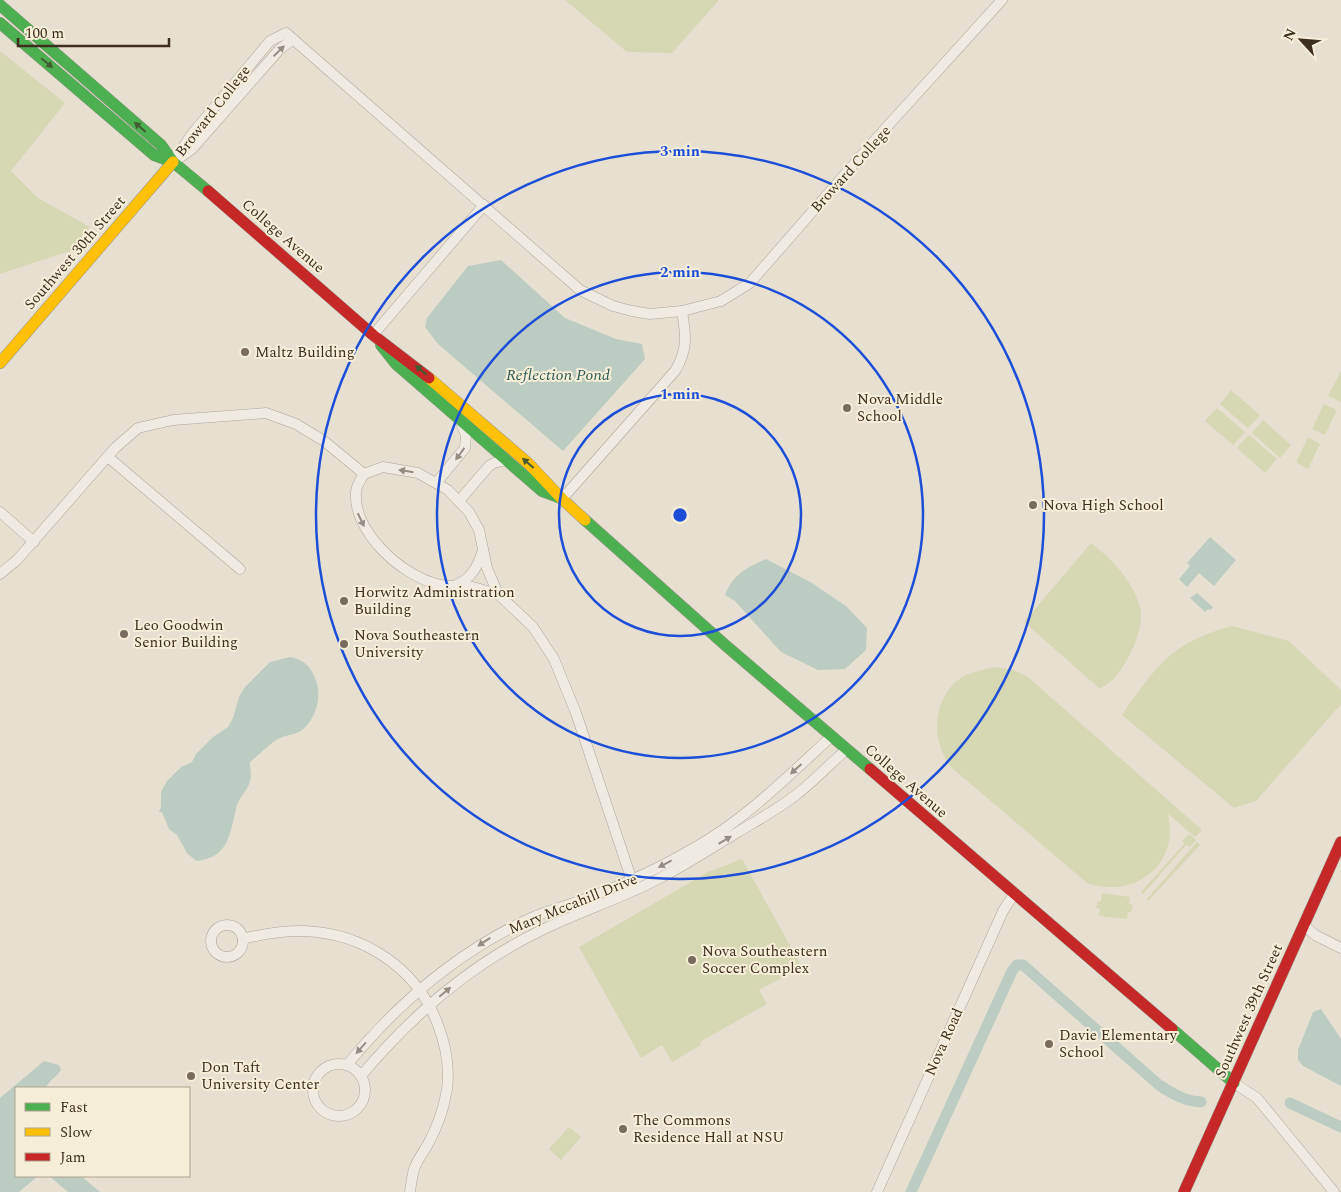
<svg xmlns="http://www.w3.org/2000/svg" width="1341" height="1192" viewBox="0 0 1341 1192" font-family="Spectral,serif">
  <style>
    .green { fill: #d6d7b3 }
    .water { fill: #bcccc2 }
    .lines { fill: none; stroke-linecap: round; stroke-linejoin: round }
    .canal { stroke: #bcccc2; stroke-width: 11 }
    .street-casing { stroke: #ada599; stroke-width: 11 }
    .fast-casing { stroke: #9c958a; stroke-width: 12 }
    .slow-casing { stroke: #9c958a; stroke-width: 12 }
    .jam-casing { stroke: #9c958a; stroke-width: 12 }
    .street { stroke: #efebe3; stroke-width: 10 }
    .fast { stroke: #4caf50; stroke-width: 11 }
    .slow { stroke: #ffc107; stroke-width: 11 }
    .jam { stroke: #c62828; stroke-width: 11 }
    .oneway { fill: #968c82 }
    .oneway2 { fill: #425b31 }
    .ring { fill: none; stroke: #1d4ed8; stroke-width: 2.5 }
    .poi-dot { fill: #786c5e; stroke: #f7eed8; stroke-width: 2 }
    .labels { text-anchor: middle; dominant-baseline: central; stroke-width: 4; stroke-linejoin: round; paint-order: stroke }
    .street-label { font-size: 15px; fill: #3d2e20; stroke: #f7eed8 }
    .poi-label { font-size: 15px; fill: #3d2e20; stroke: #f7eed8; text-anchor: start }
    .water-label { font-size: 16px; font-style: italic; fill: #2f5d5a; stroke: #f7eed8 }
    .centre { fill: #1d4ed8; stroke: #f7eed8; stroke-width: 2.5 }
    .ring-label { font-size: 15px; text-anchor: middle; font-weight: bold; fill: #1d4ed8; stroke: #f7eed8; stroke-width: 4; stroke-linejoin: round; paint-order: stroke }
  </style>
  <rect width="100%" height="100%" fill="#e7e0d1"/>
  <g class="green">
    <path d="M565,0H719L672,53L627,52Z"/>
    <path d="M0,51L65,103L11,171L38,198L90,227L70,251L0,274Z"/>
    <path d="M1341,371V402L1328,396Z"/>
    <path d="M1231,390L1260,415L1248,428L1220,404Z"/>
    <path d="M1324,404L1337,410L1325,435L1312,429Z"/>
    <path d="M1217,408L1245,432L1233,445L1205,421Z"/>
    <path d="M1263,420L1291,445L1280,458L1252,433Z"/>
    <path d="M1249,435L1277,459L1265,473L1237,448Z"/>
    <path d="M1308,437L1320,444L1308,469L1296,462Z"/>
    <path d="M1091,543C1112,559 1133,581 1140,607C1145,628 1129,661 1115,677C1111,682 1105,685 1100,689L1024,622Z"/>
    <path d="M1232,626L1289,641L1341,690V704L1256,801L1234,808L1122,715C1156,666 1172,642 1232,626Z"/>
    <path d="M995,667L1014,670L1028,677L1202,830L1195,837L1168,814C1169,821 1170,827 1170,834C1167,876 1124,897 1087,883L952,768C931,743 931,702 958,680C969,672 982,670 995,667Z"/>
    <path d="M1189,834L1196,840L1190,847L1186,845L1143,894L1141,892L1185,843L1182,841Z"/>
    <path d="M1197,842L1200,845L1148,901L1146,900Z"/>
    <path d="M742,859L802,967L759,990L767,1004L700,1042L701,1045L672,1062L662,1045L641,1058L579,947L708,872Z"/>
    <path d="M1102,893L1130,897L1129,904L1133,905L1131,912H1128L1127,919L1099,916L1100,909L1096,908L1098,901H1101Z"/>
    <path d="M569,1127L581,1137L561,1160L549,1149Z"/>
  </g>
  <g class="water">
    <path d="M501,260L565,318L616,339L642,344L645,359L563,451L438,344L425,327L427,318L468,266Z"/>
    <path d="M1210,537L1236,560L1214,586L1199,573L1187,587L1179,579L1190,566L1187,563Z"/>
    <path d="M766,559L812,583L846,606L867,628L866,650L845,669L818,670L781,652L735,601L725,595C733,574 746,568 766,559Z"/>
    <path d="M1197,593L1213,607L1210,610L1208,609L1205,612L1190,598Z"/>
    <path d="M290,657C302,659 311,666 315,678C323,695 316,722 299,732C293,735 286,735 280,738C270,743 260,754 250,762C250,768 252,776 250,781C248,790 240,796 237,805C230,832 230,858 196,861L187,853L177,835L169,829L162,812H159L161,806V792L167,781L181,767L192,762L196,754L213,737L228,727L233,718L239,697L245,687L270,662Z"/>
    <path d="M1321,1009L1341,1039V1086L1303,1066L1298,1060V1050L1313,1012Z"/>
    <path d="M44,1061L59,1065L61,1070C57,1077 48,1081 46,1088H16V1176H38L19,1192H0V1098Z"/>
    <path d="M49,1176H81L100,1192H68Z"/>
  </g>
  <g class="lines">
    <g class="canal">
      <path d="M1290,1103L1341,1127"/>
      <path d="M911,1192L1012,971L1017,965H1023L1159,1085C1173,1094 1184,1101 1201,1102"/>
    </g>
    <g class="street-casing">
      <g id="street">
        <path d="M178,159L192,149L279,50L293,39"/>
        <path d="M173,162L192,134L270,41L286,33L580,290L613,306L632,311L650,314L682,311L721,301L750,283L874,141L1002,0"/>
        <path d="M373,335L484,205"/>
        <path d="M108,457L240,569"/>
        <path d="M437,482L465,448L466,435L461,423"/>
        <path d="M562,499L675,371C688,350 686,335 682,311"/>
        <path d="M459,501L489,466L494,463L506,460"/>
        <path d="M0,512L34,542"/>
        <path d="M0,574L17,560L115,448L138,428L173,420L266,413L296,424L324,441L364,474"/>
        <path d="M456,585C472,578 478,566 483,550"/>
        <path d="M498,594C488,592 478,588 468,586C458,585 447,587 437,584C401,575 353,532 356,492C356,486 361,479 364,474L383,467L418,473L448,490L469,512L479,530L487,568L498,594L533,627L554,659L576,713L635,890"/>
        <path d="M1304,925L1315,935L1341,948"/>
        <circle cx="227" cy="941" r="16"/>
        <path d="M243,939C262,934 283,931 303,931C364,933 417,968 438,1025C446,1046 450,1066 447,1089C444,1109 437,1128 427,1146C422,1154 417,1161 414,1169C412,1177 411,1184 410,1192"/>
        <circle cx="339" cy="1090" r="26"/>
        <path d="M347,1065C397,1004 459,951 531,918C549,910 570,905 588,898C625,884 660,868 694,848C746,819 788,776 832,736"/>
        <path d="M361,1076C411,1016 471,964 542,930C581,911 622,898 660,878C687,864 713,847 738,832C758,820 778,809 796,795C814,781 830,764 847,749"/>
        <path d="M1234,1083L1257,1098L1334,1192"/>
        <path d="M877,1192L1003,911L1014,894"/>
      </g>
    </g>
    <g class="fast-casing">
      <g id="fast">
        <path d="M0,5L161,145L173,162"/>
        <path d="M0,23L154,155L173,162L208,191"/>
        <path d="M381,345L396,364L542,491L561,498"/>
        <path d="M585,520L724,644L870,769"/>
        <path d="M1172,1029L1234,1083"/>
      </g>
    </g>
    <g class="slow-casing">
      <g id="slow">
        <path d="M0,363L173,162"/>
        <path d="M429,378L529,464L562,499L585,520"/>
      </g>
    </g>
    <g class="jam-casing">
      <g id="jam">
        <path d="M208,191L373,335L429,378"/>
        <path d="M870,769L1172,1029"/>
        <path d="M1184,1192L1341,842"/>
      </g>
    </g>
    <use href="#street" class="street"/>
    <use href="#fast" class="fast"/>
    <use href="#slow" class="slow"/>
    <use href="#jam" class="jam"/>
  </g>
  <defs><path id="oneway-solid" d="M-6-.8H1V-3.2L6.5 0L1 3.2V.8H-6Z" transform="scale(1.25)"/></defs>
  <g class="oneway">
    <use href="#oneway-solid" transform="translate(279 51) rotate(-44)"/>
    <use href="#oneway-solid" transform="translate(460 454) rotate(126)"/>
    <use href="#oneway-solid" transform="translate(406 471) rotate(-171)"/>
    <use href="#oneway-solid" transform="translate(361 520) rotate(65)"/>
    <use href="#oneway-solid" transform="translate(796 769) rotate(138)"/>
    <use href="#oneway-solid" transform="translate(725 840) rotate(-31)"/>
    <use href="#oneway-solid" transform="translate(665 864) rotate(152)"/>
    <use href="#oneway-solid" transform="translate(484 942) rotate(147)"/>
    <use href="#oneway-solid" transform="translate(445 992) rotate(-40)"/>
    <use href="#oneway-solid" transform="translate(361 1048) rotate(131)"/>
  </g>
  <g class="oneway2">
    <use href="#oneway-solid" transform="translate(47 63) rotate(40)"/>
    <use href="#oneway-solid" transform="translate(140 127) rotate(-139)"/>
    <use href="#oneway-solid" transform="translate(421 370) rotate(-140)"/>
    <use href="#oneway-solid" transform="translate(528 463) rotate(-139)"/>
  </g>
  <g class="ring">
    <circle cx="680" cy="515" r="121"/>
    <circle cx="680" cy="515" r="243"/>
    <circle cx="680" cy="515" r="364"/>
  </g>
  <g class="poi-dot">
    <circle cx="245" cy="352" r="5"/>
    <circle cx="847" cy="408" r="5"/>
    <circle cx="1033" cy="505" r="5"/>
    <circle cx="344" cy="601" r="5"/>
    <circle cx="124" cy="634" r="5"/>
    <circle cx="344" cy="644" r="5"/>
    <circle cx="692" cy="960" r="5"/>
    <circle cx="1049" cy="1044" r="5"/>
    <circle cx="191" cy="1076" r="5"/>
    <circle cx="623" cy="1129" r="5"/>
  </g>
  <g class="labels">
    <g class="street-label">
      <text transform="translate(213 111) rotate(-52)">Broward College</text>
      <text transform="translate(851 169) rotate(-48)">Broward College</text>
      <text transform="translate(283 236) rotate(41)">College Avenue</text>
      <text transform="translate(75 253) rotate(-49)">Southwest 30th Street</text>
      <text transform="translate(906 781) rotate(41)">College Avenue</text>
      <text transform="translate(573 904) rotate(-22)">Mary Mccahill Drive</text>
      <text transform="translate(1249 1011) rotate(-66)">Southwest 39th Street</text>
      <text transform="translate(944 1042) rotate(-66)">Nova Road</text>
    </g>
    <g class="poi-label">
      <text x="255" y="352">Maltz Building</text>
      <text x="857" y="399">Nova Middle<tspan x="857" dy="17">School</tspan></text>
      <text x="1043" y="505">Nova High School</text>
      <text x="354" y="592">Horwitz Administration<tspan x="354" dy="17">Building</tspan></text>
      <text x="134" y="625">Leo Goodwin<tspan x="134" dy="17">Senior Building</tspan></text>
      <text x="354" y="635">Nova Southeastern<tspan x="354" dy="17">University</tspan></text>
      <text x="702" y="951">Nova Southeastern<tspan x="702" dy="17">Soccer Complex</tspan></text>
      <text x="1059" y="1035">Davie Elementary<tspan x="1059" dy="17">School</tspan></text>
      <text x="201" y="1067">Don Taft<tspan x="201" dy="17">University Center</tspan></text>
      <text x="633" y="1120">The Commons<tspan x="633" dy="17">Residence Hall at NSU</tspan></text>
    </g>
    <g class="water-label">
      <text x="558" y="375">Reflection Pond</text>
    </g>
  </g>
  <circle cx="680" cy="515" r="8" class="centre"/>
  <g class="ring-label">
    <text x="680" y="156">3 min</text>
    <text x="680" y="277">2 min</text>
    <text x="680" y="399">1 min</text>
  </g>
  <rect x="15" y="1087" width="175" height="90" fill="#f7eed8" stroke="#ada18e"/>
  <rect x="25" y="1103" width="25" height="8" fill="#4caf50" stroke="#ada18e"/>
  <text x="60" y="1112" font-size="15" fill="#3d2e20">Fast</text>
  <rect x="25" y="1128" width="25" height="8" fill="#ffc107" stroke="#ada18e"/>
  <text x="60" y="1137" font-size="15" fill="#3d2e20">Slow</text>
  <rect x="25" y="1153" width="25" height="8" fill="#c62828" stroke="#ada18e"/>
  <text x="60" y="1162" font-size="15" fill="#3d2e20">Jam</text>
  <g transform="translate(1301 40) rotate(296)" stroke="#f7eed8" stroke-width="4" paint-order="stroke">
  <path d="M0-4L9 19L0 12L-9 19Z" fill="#3d2e20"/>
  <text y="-8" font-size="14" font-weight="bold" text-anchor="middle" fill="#3d2e20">N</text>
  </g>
  <path d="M18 38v8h151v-8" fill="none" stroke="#3d2e20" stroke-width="2.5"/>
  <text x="25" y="38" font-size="15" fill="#3d2e20" stroke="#f7eed8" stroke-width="4" paint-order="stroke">100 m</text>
</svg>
